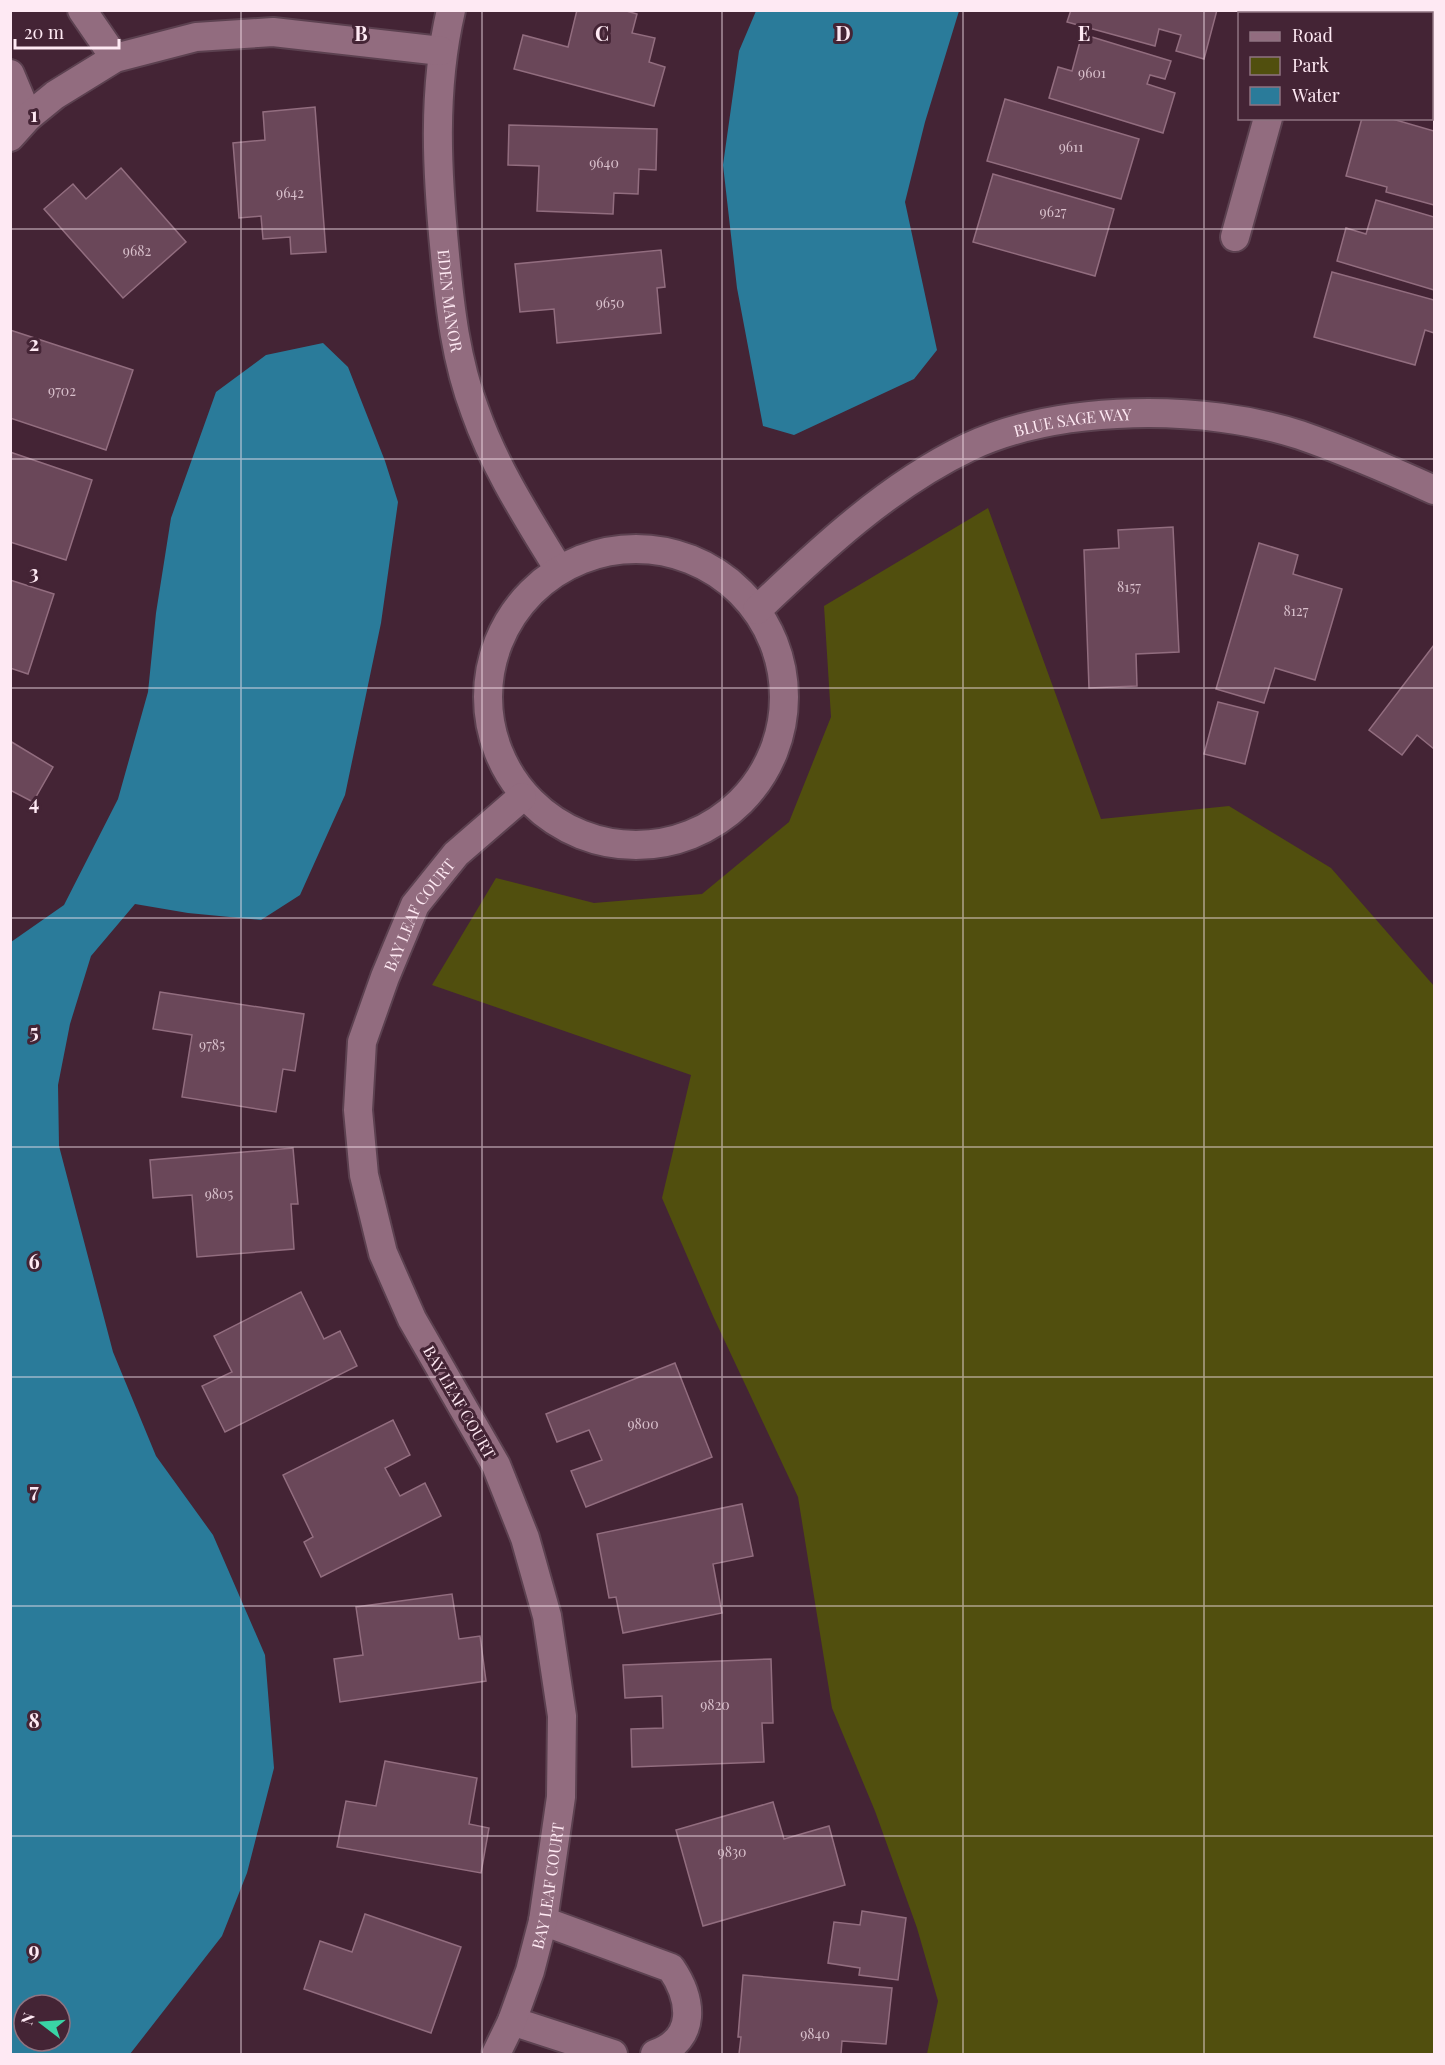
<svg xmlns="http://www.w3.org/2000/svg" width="1445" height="2065" viewBox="0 0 1445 2065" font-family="'Playfair Display',serif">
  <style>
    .green { fill: #514f0e }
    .water { fill: #2a7b9a; fill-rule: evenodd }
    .building { fill: #6a4759; stroke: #926d7f; stroke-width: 1.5 }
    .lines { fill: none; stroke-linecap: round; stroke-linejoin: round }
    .street-casing { stroke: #5c4150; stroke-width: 32 }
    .street { stroke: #926c7f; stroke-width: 28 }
    .grid { fill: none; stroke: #fee9f3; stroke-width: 1.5; stroke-opacity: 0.55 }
    .labels { text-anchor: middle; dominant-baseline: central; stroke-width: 6; stroke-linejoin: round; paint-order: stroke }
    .number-label { font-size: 14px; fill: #d9c0cc }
    .street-label { font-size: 16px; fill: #fee9f3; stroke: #442435 }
    .grid-label { font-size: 20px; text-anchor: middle; font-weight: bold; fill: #fee9f3; stroke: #442435; stroke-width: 6; stroke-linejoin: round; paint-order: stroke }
  </style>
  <rect width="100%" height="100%" fill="#442435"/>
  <path class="green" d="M988,508L1101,819L1229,806L1331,868L1434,986V2054H927L938,2001L917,1928L875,1811L832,1708L798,1497L713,1316L662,1198L691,1075L432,985L496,878L594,903L702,894L789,822L831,717L824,606Z"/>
  <g class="water">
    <path d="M756,11H959L925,122L905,202L937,350L914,379L794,435L763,426L737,288L723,165L739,51Z"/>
    <path d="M323,343L348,367L385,461L398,502L381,623L345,795L300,895L261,920L188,913L135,904L91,956L70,1024L58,1085L59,1146L113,1352L156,1456L213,1535L265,1655L274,1768L247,1873L222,1936L130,2054H11V942L64,905L118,799L148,692L156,613L171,518L216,392L266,355ZM24,2005H60V2041H24Z"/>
  </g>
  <g class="building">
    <path d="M577,10H623L637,14L632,33L655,38L649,62L665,67L654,106L514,69L523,35L568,47Z"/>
    <path d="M1071,10H1217L1204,59L1176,51L1181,35L1159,29L1155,46L1067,22Z"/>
    <path d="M1400,10H1434V20L1432,19V14Z"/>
    <path d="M1082,34L1171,61L1165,79L1150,75L1147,84L1175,93L1163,133L1049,98L1058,67L1072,71Z"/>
    <path d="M1432,39L1434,40V112L1432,111Z"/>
    <path d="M1005,99L1139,139L1121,199L987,161Z"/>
    <path d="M315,107L326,252L291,254L290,237L263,239L261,216L239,218L233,143L265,140L263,112Z"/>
    <path d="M1362,118H1389L1434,131V205L1386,192L1387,187L1346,176Z"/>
    <path d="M509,125L657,129L656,170L639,169L638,194L614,193L613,214L537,211L539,166L508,165Z"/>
    <path d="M121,168L186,242L123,298L44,209L73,184L86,199Z"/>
    <path d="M993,174L1114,209L1095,276L973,242Z"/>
    <path d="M1376,200L1434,217V290L1337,261L1346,228L1366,234Z"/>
    <path d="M661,250L665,287L657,288L661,333L557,343L554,309L520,312L515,264Z"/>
    <path d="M1332,272L1434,300V333L1425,330L1415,365L1314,337Z"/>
    <path d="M10,330L133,370L106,450L10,418Z"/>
    <path d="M10,452L92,480L66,560L10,542Z"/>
    <path d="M1173,527L1179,652L1136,654L1137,686L1089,688L1084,550L1119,548L1118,530Z"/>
    <path d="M1259,543L1298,555L1293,574L1342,589L1315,680L1275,668L1264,703L1216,689Z"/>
    <path d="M10,580L54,594L28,674L10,668Z"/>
    <path d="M1434,645V749L1417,735L1402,755L1369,730Z"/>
    <path d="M1218,702L1258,712L1245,764L1204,754Z"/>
    <path d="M10,741L53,767L33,802L10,790Z"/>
    <path d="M160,992L304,1014L295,1071L283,1069L276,1112L182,1097L192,1035L153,1029Z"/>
    <path d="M293,1148L298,1204H291L294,1249L197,1257L192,1195L153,1198L150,1160Z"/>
    <path d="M301,1292L324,1339L340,1331L357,1366L225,1432L202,1386L232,1372L214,1336Z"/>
    <path d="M675,1363L712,1457L586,1507L571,1471L602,1460L589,1430L557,1442L546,1414Z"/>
    <path d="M393,1420L410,1455L385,1468L400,1496L425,1483L441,1516L321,1577L304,1542L313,1537L283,1475Z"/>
    <path d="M742,1504L753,1556L713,1564L722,1613L623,1633L616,1597L609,1598L597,1534Z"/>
    <path d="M452,1594L459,1639L480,1636L486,1681L340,1702L334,1659L363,1655L356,1607Z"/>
    <path d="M771,1659L773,1723H762L764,1762L632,1767L631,1729L663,1728L662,1696L625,1698L623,1665Z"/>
    <path d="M385,1761L477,1778L469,1824L489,1828L481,1873L337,1847L346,1801L376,1806Z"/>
    <path d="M773,1802L784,1839L829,1826L845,1885L703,1926L676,1830Z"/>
    <path d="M862,1911L906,1918L898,1980L859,1975L860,1968L828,1963L834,1922L860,1925Z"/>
    <path d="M365,1914L461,1947L431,2033L304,1989L320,1941L352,1952Z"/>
    <path d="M743,1975L892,1988L886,2044L842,2041L841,2054H739L741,2037H738Z"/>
  </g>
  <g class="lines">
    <g class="street-casing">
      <g id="street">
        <path d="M82,10L115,58"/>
        <path id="s1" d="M451,10C432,91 437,174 445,255C450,308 456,361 475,411C495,468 527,517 558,568"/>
        <path d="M1297,14L1298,10"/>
        <path d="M10,74L28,117"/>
        <path d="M10,137L28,117L55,95L115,58L196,37L273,32L441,51"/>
        <path d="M1235,237L1268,118"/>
        <circle cx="636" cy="697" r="148"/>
        <path id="s2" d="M757,610C821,549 889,485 969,447C1061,404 1205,404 1300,435C1346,451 1390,470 1434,490"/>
        <path d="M543,1921L671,1968C692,1999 698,2039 655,2054"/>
        <path d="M512,2021L613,2054"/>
        <path id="s3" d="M496,2054L512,2021L530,1971L543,1921L561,1797L562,1716L547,1616L525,1538L496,1465L412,1319L383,1253L364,1175L358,1110L362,1042L385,977L415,905L456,854L522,797"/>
      </g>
    </g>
    <use href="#street" class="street"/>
  </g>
  <path class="grid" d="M241,10V2054M482,10V2054M722,10V2054M963,10V2054M1204,10V2054M10,229H1434M10,459H1434M10,688H1434M10,918H1434M10,1147H1434M10,1377H1434M10,1606H1434M10,1836H1434"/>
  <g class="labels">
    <g class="number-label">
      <text x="1092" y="72">9601</text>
      <text x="1071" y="146">9611</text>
      <text x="604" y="162">9640</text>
      <text x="290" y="192">9642</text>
      <text x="1053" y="211">9627</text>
      <text x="137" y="250">9682</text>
      <text x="610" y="302">9650</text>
      <text x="62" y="390">9702</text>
      <text x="1129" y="586">8157</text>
      <text x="1296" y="610">8127</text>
      <text x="212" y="1044">9785</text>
      <text x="219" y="1193">9805</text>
      <text x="643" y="1423">9800</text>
      <text x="715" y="1704">9820</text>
      <text x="732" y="1851">9830</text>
      <text x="815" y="2033">9840</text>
    </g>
    <g class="street-label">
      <text stroke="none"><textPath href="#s1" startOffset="292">EDEN MANOR</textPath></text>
      <text stroke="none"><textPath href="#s2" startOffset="376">BLUE SAGE WAY</textPath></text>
      <text stroke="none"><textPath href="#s3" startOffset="1203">BAY LEAF COURT</textPath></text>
      <text transform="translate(460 1402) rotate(60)">BAY LEAF COURT</text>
      <text stroke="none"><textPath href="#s3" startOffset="177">BAY LEAF COURT</textPath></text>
    </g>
  </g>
  <g class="grid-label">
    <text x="361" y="41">B</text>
    <text x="602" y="41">C</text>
    <text x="843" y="41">D</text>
    <text x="1084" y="41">E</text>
    <text x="34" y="122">1</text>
    <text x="34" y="351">2</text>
    <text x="34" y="580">3</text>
    <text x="34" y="810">4</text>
    <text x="34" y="1039">5</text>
    <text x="34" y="1269">6</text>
    <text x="34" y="1498">7</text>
    <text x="34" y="1728">8</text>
    <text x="34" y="1957">9</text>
  </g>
  <rect width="1445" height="2065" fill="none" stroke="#fee9f3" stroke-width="24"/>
  <rect x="1238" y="12" width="195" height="108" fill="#442435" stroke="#8e7381" stroke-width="1.5"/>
  <rect x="1250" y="32" width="30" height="9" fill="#926c7f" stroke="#8e7381" stroke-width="1.5"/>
  <text x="1292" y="42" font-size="18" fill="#fee9f3">Road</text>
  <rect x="1250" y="57" width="30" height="18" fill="#514f0e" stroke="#8e7381" stroke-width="1.5"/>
  <text x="1292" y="72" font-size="18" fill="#fee9f3">Park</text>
  <rect x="1250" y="87" width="30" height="18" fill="#2a7b9a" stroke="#8e7381" stroke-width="1.5"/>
  <text x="1292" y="102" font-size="18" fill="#fee9f3">Water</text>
  <g transform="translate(42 2023) rotate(287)"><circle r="28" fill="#442435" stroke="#8e7381" stroke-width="1.5"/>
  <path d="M0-4.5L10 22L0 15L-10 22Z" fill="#39d4a5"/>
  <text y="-9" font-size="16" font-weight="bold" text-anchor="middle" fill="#fee9f3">N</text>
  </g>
  <path d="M15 39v9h104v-9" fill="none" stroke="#fee9f3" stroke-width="3"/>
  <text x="24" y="39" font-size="18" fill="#fee9f3" stroke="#442435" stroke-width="4.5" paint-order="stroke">20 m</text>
</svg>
